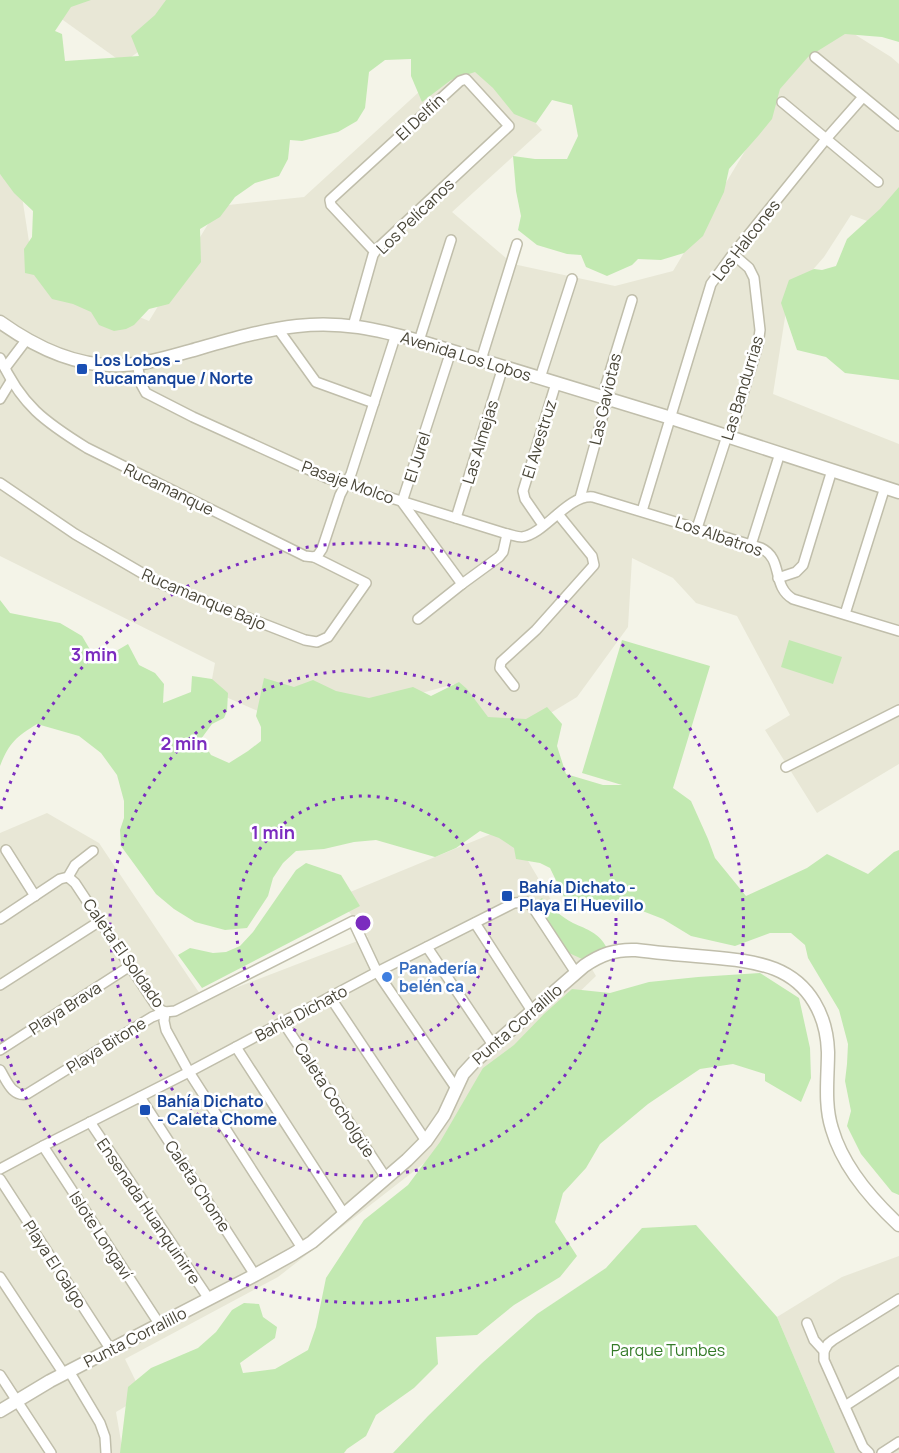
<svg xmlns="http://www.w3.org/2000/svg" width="899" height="1453" viewBox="0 0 899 1453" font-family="Manrope,sans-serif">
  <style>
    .residential { fill: #e8e7d6 }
    .green { fill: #c2e9b1 }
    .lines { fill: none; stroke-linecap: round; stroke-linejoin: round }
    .minor-casing { stroke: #c0beab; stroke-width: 12 }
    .tertiary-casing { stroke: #c0beab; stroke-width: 15 }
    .minor { stroke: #fff; stroke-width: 9 }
    .tertiary { stroke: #fff; stroke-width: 12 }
    .ring { fill: none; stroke: #7b2cbf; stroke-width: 3; stroke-dasharray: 3 6 }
    .transit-dot { fill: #1a4fb4; stroke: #fff; stroke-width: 2 }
    .shop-dot { fill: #3f7fe0; stroke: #fff; stroke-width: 2 }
    .labels { text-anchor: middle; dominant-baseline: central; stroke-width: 5; stroke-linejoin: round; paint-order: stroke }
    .street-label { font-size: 16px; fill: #484537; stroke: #fff }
    .transit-label { font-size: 16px; font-weight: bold; fill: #164399; stroke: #fff; text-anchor: start }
    .shop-label { font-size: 16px; font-weight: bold; fill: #366cbe; stroke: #fff; text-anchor: start }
    .park-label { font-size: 16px; fill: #347b28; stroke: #fff }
    .centre { fill: #7b2cbf; stroke: #fff; stroke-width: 3 }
    .ring-label { font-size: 18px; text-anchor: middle; font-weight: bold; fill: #7b2cbf; stroke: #fff; stroke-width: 5; stroke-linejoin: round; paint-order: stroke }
  </style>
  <rect width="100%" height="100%" fill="#f4f4e8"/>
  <g class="residential">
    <path d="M35,0H182L173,26L123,63Z"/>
    <path d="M843,27L891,57L899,64V208L878,225L851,215L824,257L788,298L773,394L899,444V764L817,813L765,730L790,715L737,616L696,603L673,578L632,558L628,627L577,697L534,723L486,720L454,684L357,711L290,725L210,690L215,663L0,556V174L21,190L34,274L149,321L219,206L304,197L466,49L542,130L452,212L513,264L615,286L673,271L748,146L783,68Z"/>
    <path d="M47,813L99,843L204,1000L368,937L338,897L508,827L596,976L518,1051L441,1150L278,1277L125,1359L143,1396L116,1412L123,1453H0V833Z"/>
    <path d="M899,1256V1453H835L777,1317L842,1277Z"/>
  </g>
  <g class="green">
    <path d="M0,0H91L71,7L55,31L62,34L65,61L139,56L131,36L155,15L166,0H899V42L882,37L845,34L808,57L780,89L772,119L759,135L729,169L724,192L703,236L684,253L661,260L638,259L632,265L607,276L586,267L581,255L567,254L537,245L518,230L521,216L516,191L513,156L535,159H567L578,136L572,105L552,100L536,123L514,114L493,88L475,72L451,80L422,102L411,76V59L385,60L369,72L365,108L357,121L338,132L302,141L290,140L288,159L279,176L255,183L235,197L220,217L200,229L201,262L169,304L149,309L134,325L126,329L114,331L99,325L91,312L73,304L52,299L34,275L25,273L24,249L32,237L33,211L14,193L0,174Z"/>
    <path d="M899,187V380L845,373L826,357L797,350L781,303L789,280L814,269L822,270L836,266L847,239L880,209Z"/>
    <path d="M0,600L10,613L60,623L82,636L92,653L106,657L128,644L139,665L155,673L164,684L163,703L191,692L192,676L212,679L228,693L227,711L224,718L212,724L201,739L211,755L229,763L248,751L261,741V727L256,716L264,678L294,687L313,680L336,691L369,698L413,687L431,696L459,682L467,689L488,717L526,719L547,707L562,724L557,746L566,774L603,785H622L582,773L622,640L710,666L673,788L691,801L708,839L715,858L746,896L807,868L827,854L868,874L894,852L899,850V1195L892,1192L861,1154L847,1126L851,1111L845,1081L847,1064L848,1044L839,1010L808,958L805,945L791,933H770L735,946L691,936L663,919L645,912L613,902L593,900L568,905L550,868L540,863L516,859L514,848L499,838L480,831L456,848L435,857L376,840L354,842L324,849L296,851L283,863L273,878L268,896L247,928L225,930L195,922L174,909L156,894L121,846L120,830L124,818V801L117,775L101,753L79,736L37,724C16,737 9,743 0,766Z"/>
    <path d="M789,640L842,657L833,684L781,667Z"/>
    <path d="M306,863L341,875L360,906L202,988L178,955L190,948L213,953L226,952L240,946L253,932L296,870Z"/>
    <path d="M542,898C551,907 561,917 573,923C588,930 598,932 607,948L582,959L569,953L536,902Z"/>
    <path d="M760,973L799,998L810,1048L811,1078L801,1102L765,1081V1074L733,1064L700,1069L648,1104L600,1144L586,1168L563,1193L555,1222L577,1256L560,1277L514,1305L477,1335L436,1337L438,1364L414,1388L376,1415L366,1436L347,1449L344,1453H120L128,1387L151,1368L198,1348L216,1332L232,1310L244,1303L259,1304L263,1317L277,1327L275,1338L240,1363L243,1373L275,1369L308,1350L316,1327L326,1278L364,1220L408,1185L440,1142L483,1068L514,1045L544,1014L572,989L610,993L649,982L698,977Z"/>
    <path d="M696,1225L777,1317L835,1453H393L428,1416L482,1363L537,1314L606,1268L642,1228Z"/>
  </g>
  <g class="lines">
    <g class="minor-casing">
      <g id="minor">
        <path d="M815,57L899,126"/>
        <path d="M782,102L878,182"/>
        <path d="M353,326L373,255L377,249L509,126L466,79L460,81L330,200L331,205L375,252"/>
        <path d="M278,329L316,382L374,403"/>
        <path d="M419,341L451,240"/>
        <path d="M451,351L402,502L462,584"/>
        <path d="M0,358C21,405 45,422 87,448L305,556L314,557L366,583L328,637L317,642L305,640L159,583L75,534L0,483"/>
        <path d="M481,360L517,244"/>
        <path d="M137,363L141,384L146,393L193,417L327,478L507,534C512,535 517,537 522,537C544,535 568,494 593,497L761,548C784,559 771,586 793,599L899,631"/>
        <path d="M5,368L27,339"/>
        <path d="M540,378L572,279"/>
        <path d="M0,399L11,381"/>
        <path d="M580,498L605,408V388L632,300"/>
        <path d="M642,511L711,284L733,254L826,139L863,97"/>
        <path d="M456,518L503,367"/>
        <path d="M543,525L525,499L523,491L556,383"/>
        <path d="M697,528L727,436L734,423L758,345L760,330L754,278L749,268L733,254"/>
        <path d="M751,545L780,453"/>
        <path d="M314,557L318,555L322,549L340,495L351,474L396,334"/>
        <path d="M778,578L796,572L803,565L832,470"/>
        <path d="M845,614L885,487"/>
        <path d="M418,619L462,584L499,557L503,552L507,534"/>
        <path d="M514,686L500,668L501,662L536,630L594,565L592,556L558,514"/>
        <path d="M786,767L899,710"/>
        <path d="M6,850L35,896"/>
        <path d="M68,877L75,883L155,1004L161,1010L165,1012"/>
        <path d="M0,919L60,879L68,877L75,865L93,851"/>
        <path d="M475,923L532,1011"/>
        <path d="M427,947L493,1045"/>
        <path d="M0,985L100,921"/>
        <path d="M330,997L426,1141"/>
        <path d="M165,1012L164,1021L166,1030L189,1072L302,1248"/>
        <path d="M283,1022L386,1178"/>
        <path d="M236,1047L344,1214"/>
        <path d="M0,1050L130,966"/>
        <path d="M0,1070C7,1081 12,1097 27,1094L152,1017L165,1012L175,1011L353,921L377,972L456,1088"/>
        <path d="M140,1097L255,1275"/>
        <path d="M90,1122L209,1299"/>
        <path d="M43,1146L160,1325"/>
        <path d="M0,1169L43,1146L189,1072L377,972L514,903L526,902L532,906L576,973"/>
        <path d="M0,1179L111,1350"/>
        <path d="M0,1277L64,1374"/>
        <path d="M807,1323L814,1340L824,1351V1360L863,1447L869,1453"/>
        <path d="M824,1351L828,1344L833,1340L899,1299"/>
        <path d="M69,1371L100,1423L105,1437L106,1453"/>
        <path d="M0,1375L51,1453"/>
        <path d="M845,1406L899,1371"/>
        <path d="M882,1453L899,1442"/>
      </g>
    </g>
    <g class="tertiary-casing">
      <g id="tertiary">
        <path d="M0,322C35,347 79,368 123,365C146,364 168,357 190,351C225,341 261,330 297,326C341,321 377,329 419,341L671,418L899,492"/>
        <path d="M0,1411L50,1381L255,1275L293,1254L312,1242L407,1160L426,1141L444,1115L463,1074L475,1061L584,966C600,955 615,949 636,950C660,953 684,955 708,957C731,959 754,961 775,969C810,983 827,1016 828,1052C828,1078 824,1104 832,1129C843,1167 871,1199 899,1225"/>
      </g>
    </g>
    <use href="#minor" class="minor"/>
    <use href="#tertiary" class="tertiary"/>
  </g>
  <g class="ring">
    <circle cx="363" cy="923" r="127"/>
    <circle cx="363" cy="923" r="253"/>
    <path d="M1 809A380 380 0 1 1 1 1037"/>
  </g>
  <g class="transit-dot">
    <rect x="76" y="363" width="12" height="12" rx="3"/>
    <rect x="501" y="890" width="12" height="12" rx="3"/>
    <rect x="139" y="1104" width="12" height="12" rx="3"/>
  </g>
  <circle class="shop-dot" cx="387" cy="977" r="6"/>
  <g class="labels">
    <g class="street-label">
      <text transform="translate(420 117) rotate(-43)">El Delfín</text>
      <text transform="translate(415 216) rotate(-44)">Los Pelícanos</text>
      <text transform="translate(746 240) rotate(-52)">Los Halcones</text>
      <text transform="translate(466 356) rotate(17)">Avenida Los Lobos</text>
      <text transform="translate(742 388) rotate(-73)">Las Bandurrias</text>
      <text transform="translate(605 399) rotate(-77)">Las Gaviotas</text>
      <text transform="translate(539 439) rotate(-73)">El Avestruz</text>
      <text transform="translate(480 442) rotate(-73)">Las Almejas</text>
      <text transform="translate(417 457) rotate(-72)">El Jurel</text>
      <text transform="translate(348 482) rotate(20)">Pasaje Molco</text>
      <text transform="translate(169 489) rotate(26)">Rucamanque</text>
      <text transform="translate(719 536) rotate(19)">Los Albatros</text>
      <text transform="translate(204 599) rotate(23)">Rucamanque Bajo</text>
      <text transform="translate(124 953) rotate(55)">Caleta El Soldado</text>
      <text transform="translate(65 1008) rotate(-33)">Playa Brava</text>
      <text transform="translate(301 1013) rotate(-28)">Bahía Dichato</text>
      <text transform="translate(517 1024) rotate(-41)">Punta Corralillo</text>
      <text transform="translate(106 1045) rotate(-32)">Playa Bitone</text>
      <text transform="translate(335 1100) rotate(57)">Caleta Cocholgüe</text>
      <text transform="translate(198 1186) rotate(57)">Caleta Chome</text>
      <text transform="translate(149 1211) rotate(56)">Ensenada Huanquinirre</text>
      <text transform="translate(101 1235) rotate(57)">Islote Longaví</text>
      <text transform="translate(55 1264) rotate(57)">Playa El Galgo</text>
      <text transform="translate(135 1337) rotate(-27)">Punta Corralillo</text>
    </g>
    <g class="transit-label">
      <text x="94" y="360">Los Lobos -<tspan x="94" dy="18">Rucamanque / Norte</tspan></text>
      <text x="519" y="887">Bahía Dichato -<tspan x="519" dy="18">Playa El Huevillo</tspan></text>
      <text x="157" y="1101">Bahía Dichato<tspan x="157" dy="18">- Caleta Chome</tspan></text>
    </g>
    <g class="shop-label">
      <text x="399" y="968">Panadería<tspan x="399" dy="18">belén ca</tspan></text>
    </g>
    <g class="park-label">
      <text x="668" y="1350">Parque Tumbes</text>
    </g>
  </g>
  <circle cx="363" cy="923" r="9" class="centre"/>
  <g class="ring-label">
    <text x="94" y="661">3 min</text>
    <text x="184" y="750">2 min</text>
    <text x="273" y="839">1 min</text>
  </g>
</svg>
